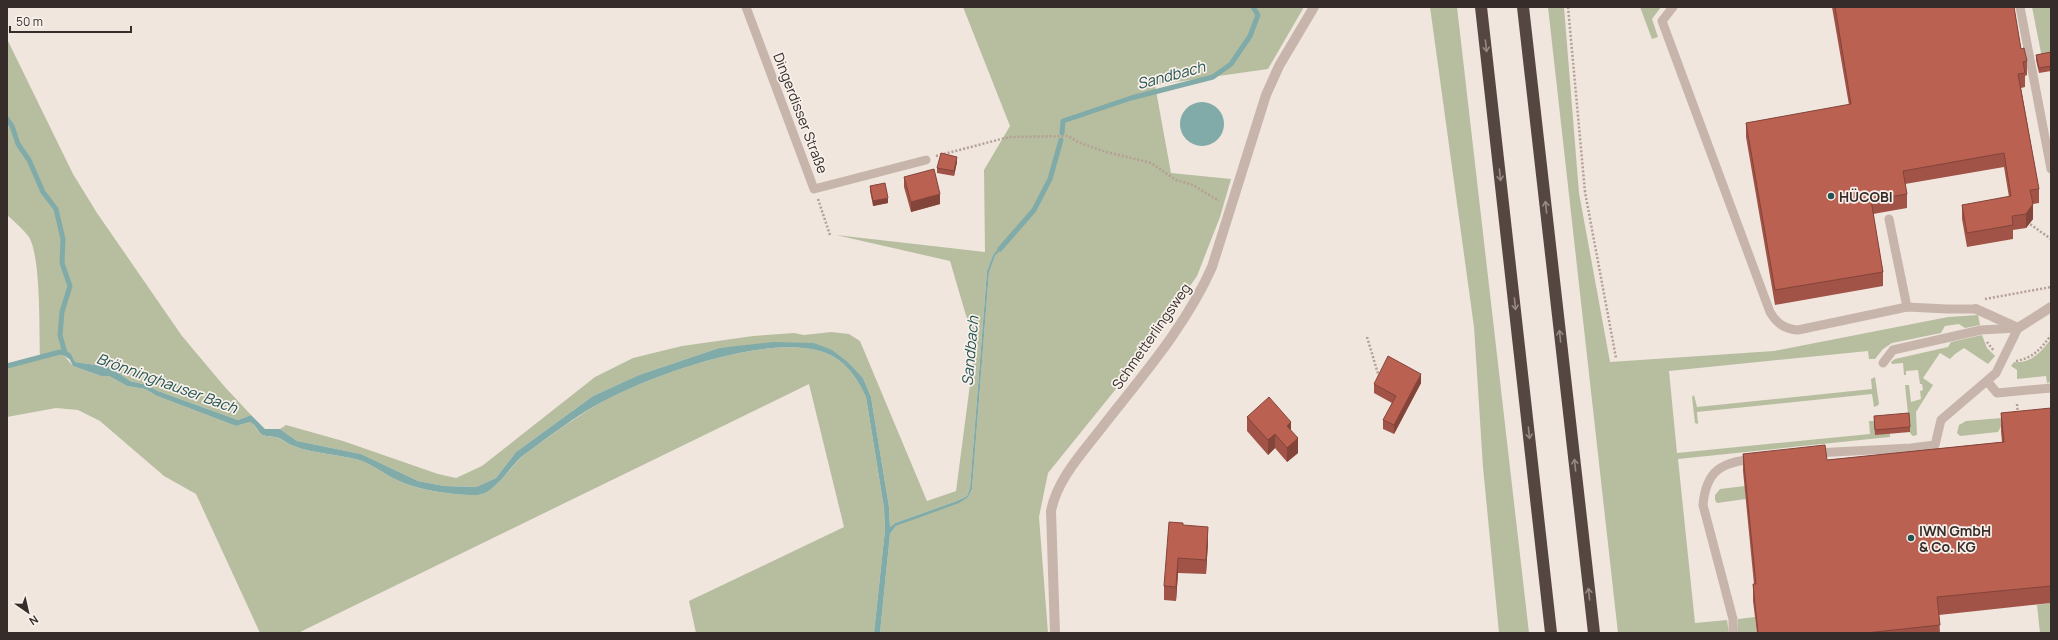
<svg xmlns="http://www.w3.org/2000/svg" width="2058" height="640" viewBox="0 0 2058 640" font-family="Manrope,sans-serif">
  <style>
    .green { fill: #b7be9f }
    .water { fill: #80aba8 }
    .lines { fill: none; stroke-linecap: round; stroke-linejoin: round }
    .stream { stroke: #80aba8; stroke-width: 5 }
    .path { stroke: #b39f95; stroke-width: 2.5; stroke-dasharray: 2 2; stroke-linecap: butt }
    .lane { stroke: #c7b5ab; stroke-width: 9 }
    .street { stroke: #c7b5ab; stroke-width: 10 }
    .highway { stroke: #564641; stroke-width: 12 }
    .wall { fill: #a15347 }
    .shaded-wall { fill: #834439 }
    .building { fill: #bb6152; stroke: #834439 }
    .oneway { stroke: #978a85 }
    .poi-dot { fill: #235452; stroke: #f8f0ea; stroke-width: 1.5 }
    .labels { text-anchor: middle; dominant-baseline: central; stroke-width: 3.5; stroke-linejoin: round; paint-order: stroke }
    .street-label { font-size: 14px; fill: #362c2a; stroke: #f8f0ea }
    .poi-label { font-size: 14px; font-weight: bold; fill: #362c2a; stroke: #f8f0ea; text-anchor: start }
    .water-label { font-size: 15px; font-style: italic; fill: #235452; stroke: #f8f0ea }
  </style>
  <rect width="100%" height="100%" fill="#f0e6de"/>
  <g class="green">
    <path d="M963,7H1304L1268,69L1155,85L1171,173L1231,179L1220,217L1197,276L1128,374L1048,473L1039,517L1048,633H880L890,534L896,526L968,497L972,489L989,271L995,256L1004,245L993,255L987,271L970,488L967,496L957,501L895,523L890,527L889,507L871,397L863,378L849,363L814,343L719,348L639,375L593,396L516,452L496,478L476,487L444,486L418,481L361,454L297,441L280,429L286,425L343,441L438,474L456,478L482,466L595,377L633,358L682,346L753,336L794,333L804,335L831,332L849,334L860,341L927,501L956,491L975,346L950,261L836,235L985,252L984,170L1010,126Z"/>
    <path d="M1430,7H1457L1529,633H1499L1483,467L1474,327Z"/>
    <path d="M1548,7H1564L1579,193L1610,362L1774,351L1948,317L1978,315L1980,325L1965,328L1959,324L1945,326L1941,333L1892,343L1883,349L1875,359H1869L1868,351L1669,371L1677,453L1870,434L1869,421H1874L1890,434V437L1678,459L1695,623L1727,620L1729,633H1618Z"/>
    <path d="M1640,7H1661L1652,19L1658,37L1652,39Z"/>
    <path d="M2032,7H2051V57L2042,58Z"/>
    <path d="M7,39L73,174L97,213L182,336L224,386L251,415L238,420L158,391L147,385L130,381L110,367L75,362L61,352L73,366L101,376H109L127,386L145,389L157,396L236,426L250,422C256,425 256,430 261,434C266,437 270,436 275,437C281,438 287,444 294,446C314,454 337,454 359,460C374,465 385,475 399,481C417,490 457,496 478,495C496,493 512,464 525,454C549,437 574,418 600,403C649,376 774,330 828,354C847,362 858,380 866,397L884,508L885,530L874,633H696L689,601L844,527L809,384L298,633H260L196,494L164,476L100,421L78,410L56,408L7,417V365L40,356C39,330 41,257 29,237C23,229 15,222 7,215Z"/>
    <path d="M1982,335L1987,348L1995,356L1988,364L1964,348L1955,354L1950,359L1940,353L1923,378L1933,385L1916,412L1917,435L1913,436L1910,433L1905,385H1909L1911,402L1921,399L1920,391L1923,390L1922,384H1920L1918,370L1906,371V375H1904L1903,363L1892,364L1891,362L1895,359L1948,347L1951,342Z"/>
    <path d="M2051,339V382L2047,383L2046,376L2017,379V370L2011,366L2014,362C2031,364 2042,351 2051,339Z"/>
    <path d="M1875,377L1879,404L1877,406L1874,407L1872,394L1697,412L1698,424L1695,423L1692,397L1694,395L1697,407L1872,389L1871,379Z"/>
    <path d="M2001,418L2003,423L1998,432L1960,436L1957,433L1959,425L1966,421Z"/>
    <path d="M1745,486L1746,499L1717,503L1715,500V495L1720,489Z"/>
    <path d="M2051,603V633H2040L2037,605Z"/>
    <path d="M1755,617L1757,633H1737L1738,619Z"/>
  </g>
  <g class="water">
    <circle cx="1202" cy="124" r="22"/>
    <path d="M1003,243L1005,245L995,256L989,272L972,489L968,497L959,503L896,526L890,534L880,633H874L885,530L884,508L866,397C858,380 847,362 828,354C774,330 649,376 600,403C574,417 549,437 525,454C512,463 496,493 478,495C457,496 418,490 399,481C385,475 374,465 359,460C338,454 314,454 294,446C287,444 282,438 275,437C270,436 266,437 261,434C257,430 256,425 250,422L236,426L157,396L145,389L127,386L109,376H101L73,366L69,358L60,351L70,353L75,362L110,367L130,381L147,385L158,391L238,420L251,415L265,429H280L297,441L361,454L418,481L444,486L476,487L496,478L516,452L593,396L639,375L719,348L774,342L814,343L832,350L849,363L863,378L871,397L889,507L890,527L895,523L957,501L967,496L970,488L987,271L993,255Z"/>
  </g>
  <g class="lines">
    <g class="stream">
      <path d="M7,119L12,126L18,144L29,160L43,192L56,209L63,239L62,263L70,286L62,312L60,335L65,353L69,356"/>
      <path d="M1062,133L1063,121L1131,98L1213,77L1231,64L1250,36L1258,15L1253,7"/>
      <path d="M1000,249L1034,210L1050,179L1061,140"/>
      <path d="M7,366L60,352L65,353"/>
    </g>
    <g class="path">
      <path d="M1568,7L1585,192L1616,358"/>
      <path d="M936,156L1009,137L1068,136L1078,142L1103,151L1151,163L1176,180L1193,185L1219,201"/>
      <path d="M818,199L830,235"/>
      <path d="M2027,222L2051,239"/>
      <path d="M1985,299L2051,287"/>
      <path d="M1367,337L1379,377"/>
      <path d="M1987,342L1994,351"/>
      <path d="M2016,361C2033,358 2041,349 2051,335"/>
      <path d="M2017,404L2018,415"/>
    </g>
    <g class="lane">
      <path d="M746,7L814,189L926,160"/>
      <path d="M1673,7L1662,21L1770,312C1777,324 1785,329 1798,330L1907,307L1947,309H1976"/>
      <path d="M2020,7L2051,169"/>
      <path d="M1889,219L1907,307"/>
      <path d="M1987,381L1997,393L2051,388"/>
      <path d="M1815,453L1911,448L1935,445L1941,420L1996,373L2018,328L1981,330L1893,350L1883,363"/>
      <path d="M1733,633V619L1703,505C1706,470 1722,462 1754,459"/>
    </g>
    <g class="street">
      <path d="M1976,309L2018,328L2051,307"/>
      <path d="M1055,633L1051,511C1057,479 1084,451 1103,426C1142,376 1186,326 1212,267L1266,95L1279,66L1314,7"/>
    </g>
    <g class="highway">
      <path d="M1481,7L1551,633"/>
      <path d="M1523,7L1594,633"/>
    </g>
  </g>
  <g class="wall">
    <path d="M1832,7H2014L2021,49L2027,61V75L2025,76V87L2021,88L2039,189V203L2033,204V219L2026,228L2013,230V239L1967,247L1962,219V205L2009,197L2004,167L1905,184L1907,194V208L1873,214L1883,272V286L1775,305L1746,137V123L1849,105Z"/>
    <path d="M2051,52V71L2039,73L2036,60V55Z"/>
    <path d="M957,162L954,176L937,173V168Z"/>
    <path d="M904,177L940,204L911,212L904,187Z"/>
    <path d="M870,186L888,203L873,206L870,191Z"/>
    <path d="M1421,383L1394,434L1383,429V420L1392,403L1374,393V384Z"/>
    <path d="M2051,408V603L1939,615L1940,633H1757L1753,601V584H1754L1743,471V454L1827,460L2002,442L2001,431V413Z"/>
    <path d="M1874,416L1910,427V432L1875,435Z"/>
    <path d="M1247,417L1291,430L1298,453L1287,462L1275,448L1268,455L1247,431Z"/>
    <path d="M1183,525L1208,542L1206,574L1178,573L1176,601L1164,600V586Z"/>
  </g>
  <g class="shaded-wall">
    <path d="M957,157V162L954,176V171Z"/>
    <path d="M940,194V204L911,212V202Z"/>
    <path d="M888,198V203L873,206V201Z"/>
    <path d="M2033,204V219L2026,228V214Z"/>
    <path d="M1421,374V383L1394,434V425Z"/>
    <path d="M1291,422V437L1287,426Z"/>
    <path d="M1275,434V448L1268,455V440Z"/>
    <path d="M1298,438V453L1287,462V448Z"/>
    <path d="M1208,527V542L1206,574V560Z"/>
    <path d="M1178,558V573L1176,601V587Z"/>
  </g>
  <g class="building">
    <path d="M1835,7H2014L2021,49L2024,48L2027,61L2023,62L2025,73L2018,74L2039,189L2030,190L2033,204L2026,214L2012,216L2013,225L1967,233L1962,205L2011,196L2004,153L1903,171L1907,194L1871,200L1883,272L1775,290L1746,123L1851,104Z"/>
    <path d="M2051,52V66L2039,68L2036,55Z"/>
    <path d="M941,153L957,157L954,171L937,168Z"/>
    <path d="M934,169L940,194L911,202L904,177Z"/>
    <path d="M885,183L888,198L873,201L870,186Z"/>
    <path d="M1388,356L1421,374L1394,425L1383,420L1396,396L1374,384Z"/>
    <path d="M1269,397L1291,422L1287,426L1298,438L1287,448L1275,434L1268,440L1247,417Z"/>
    <path d="M2051,408V586L1937,597L1940,625L1866,633H1758L1753,584H1756L1743,454L1825,445L1827,460L2004,442L2001,413Z"/>
    <path d="M1909,413L1910,427L1875,430L1874,416Z"/>
    <path d="M1169,522L1183,523V525L1208,527L1206,560L1178,558L1176,587L1164,586Z"/>
  </g>
  <defs><path id="oneway-shaft" d="M-6 0H5M1.5-3L5.5 0L1.5 3" fill="none" stroke-width="1.6" stroke-linecap="round" stroke-linejoin="round"/></defs>
  <g class="oneway">
    <use href="#oneway-shaft" transform="translate(1486 46) rotate(84)"/>
    <use href="#oneway-shaft" transform="translate(1500 175) rotate(84)"/>
    <use href="#oneway-shaft" transform="translate(1546 207) rotate(-96)"/>
    <use href="#oneway-shaft" transform="translate(1515 304) rotate(84)"/>
    <use href="#oneway-shaft" transform="translate(1560 336) rotate(-96)"/>
    <use href="#oneway-shaft" transform="translate(1529 433) rotate(84)"/>
    <use href="#oneway-shaft" transform="translate(1575 465) rotate(-96)"/>
    <use href="#oneway-shaft" transform="translate(1589 594) rotate(-96)"/>
  </g>
  <g class="poi-dot">
    <circle cx="1831" cy="196" r="4"/>
    <circle cx="1911" cy="538" r="4"/>
  </g>
  <g class="labels">
    <g class="street-label">
      <text transform="translate(801 113) rotate(69)">Dingerdisser Straße</text>
      <text transform="translate(1151 336) rotate(-55)">Schmetterlingsweg</text>
    </g>
    <g class="poi-label">
      <text x="1839" y="196">HÜCOBI</text>
      <text x="1919" y="530">IWN GmbH<tspan x="1919" dy="16">&amp; Co. KG</tspan></text>
    </g>
    <g class="water-label">
      <text transform="translate(1171 75) rotate(-15)">Sandbach</text>
      <text transform="translate(970 351) rotate(-85)">Sandbach</text>
      <text transform="translate(167 383) rotate(20)">Brönninghauser Bach</text>
    </g>
  </g>
  <rect width="2058" height="640" fill="none" stroke="#362c2a" stroke-width="16"/>
  <g transform="translate(28 612) rotate(146)" stroke="#f8f0ea" stroke-width="3" paint-order="stroke">
  <path d="M0-3L7 15L0 10L-7 15Z" fill="#362c2a"/>
  <text y="-6" font-size="11" font-weight="bold" text-anchor="middle" fill="#362c2a">N</text>
  </g>
  <path d="M10 26v6h121v-6" fill="none" stroke="#362c2a" stroke-width="2"/>
  <text x="16" y="26" font-size="12" fill="#362c2a" stroke="#f8f0ea" stroke-width="3" paint-order="stroke">50 m</text>
</svg>
